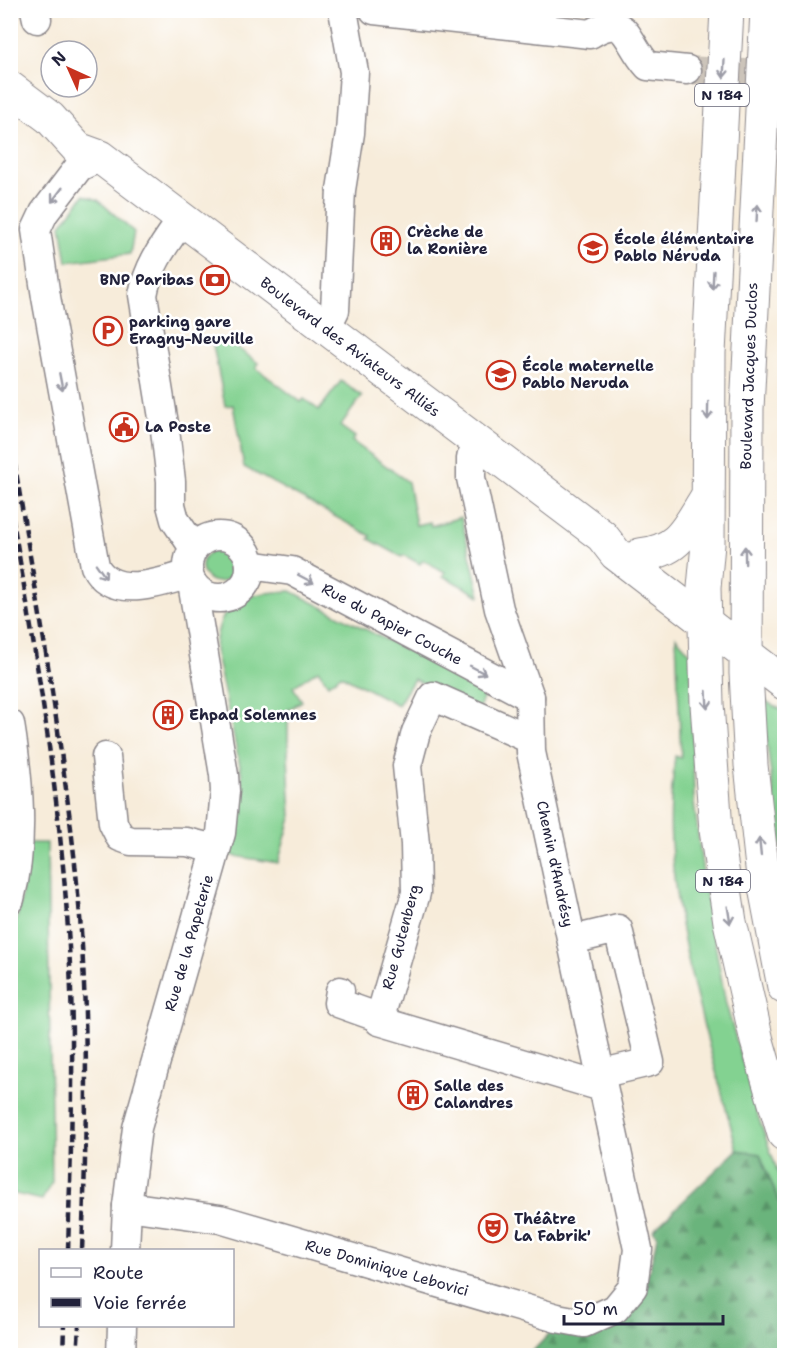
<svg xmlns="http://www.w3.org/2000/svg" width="795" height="1366" viewBox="0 0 795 1366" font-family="'Shantell Sans',sans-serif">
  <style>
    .grass { fill: #83d291; stroke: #527a66; stroke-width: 1.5 }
    .forest { fill: url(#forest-firs); stroke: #466b5b; stroke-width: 1.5 }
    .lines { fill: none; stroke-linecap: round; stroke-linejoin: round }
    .minor-tunnel { stroke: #ccc4ba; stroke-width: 28; stroke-dasharray: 28 14; stroke-linecap: butt }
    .minor-casing { stroke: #8c878a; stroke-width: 31 }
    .major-casing { stroke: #8c878a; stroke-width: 35 }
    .minor { stroke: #fff; stroke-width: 28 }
    .major { stroke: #fff; stroke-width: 33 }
    .rail { stroke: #22223b; stroke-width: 4.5; stroke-dasharray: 9 4.5; stroke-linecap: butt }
    .oneway { stroke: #9c9ca7 }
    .labels { text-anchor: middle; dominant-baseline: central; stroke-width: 5; stroke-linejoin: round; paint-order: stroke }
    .shield { fill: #fff; stroke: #646476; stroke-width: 1.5 }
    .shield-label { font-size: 14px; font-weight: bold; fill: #22223b }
    .poi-label { font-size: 15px; font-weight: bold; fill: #22223b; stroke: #fff; text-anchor: start }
    .street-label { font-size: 15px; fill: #22223b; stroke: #fff }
  </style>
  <defs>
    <pattern id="forest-firs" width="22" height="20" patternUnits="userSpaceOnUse" patternTransform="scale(1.5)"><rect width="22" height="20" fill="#6ab47b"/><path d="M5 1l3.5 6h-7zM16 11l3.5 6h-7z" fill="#579266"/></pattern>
  </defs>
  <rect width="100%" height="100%" fill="#fff"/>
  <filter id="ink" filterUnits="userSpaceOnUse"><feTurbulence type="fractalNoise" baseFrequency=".0167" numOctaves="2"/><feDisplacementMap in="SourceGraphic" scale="12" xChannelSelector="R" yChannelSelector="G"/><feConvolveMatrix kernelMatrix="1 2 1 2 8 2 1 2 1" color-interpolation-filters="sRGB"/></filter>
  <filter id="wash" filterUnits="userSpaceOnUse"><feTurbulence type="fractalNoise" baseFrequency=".008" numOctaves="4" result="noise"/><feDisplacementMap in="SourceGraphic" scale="24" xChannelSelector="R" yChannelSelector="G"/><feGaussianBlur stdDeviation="1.35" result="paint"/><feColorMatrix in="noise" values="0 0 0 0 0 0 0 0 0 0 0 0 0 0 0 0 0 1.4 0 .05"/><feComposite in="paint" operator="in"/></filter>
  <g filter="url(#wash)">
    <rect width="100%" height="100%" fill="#f7ecda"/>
    <g class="grass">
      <path d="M84,195L98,200L134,232L130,254L67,262L61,225Z"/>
      <path d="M218,338L226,343L228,341L258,363L256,368L301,402L304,399L319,410L341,381L362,396L340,426L355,437L352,441L408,482L416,525L430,522L431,526L461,517L480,596L443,576L445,572L423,560L420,564L404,555L402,557L369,539L371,536L244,467L233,405L225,406L213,345Z"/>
      <circle cx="218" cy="566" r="16"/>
      <path d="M291,591L486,691L478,710L414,679L398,705L341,675L328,684L318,670L293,687L302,701L288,710V756L291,818L278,863L228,855L238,814L242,775L215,650C218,599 245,593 291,591Z"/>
      <path d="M676,637L691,654L694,802L704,882L726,1004L758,1116L784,1190V1215L760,1155L737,1150C711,1049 677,946 671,842C669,813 672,785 675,756L681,758Z"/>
      <path d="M761,699L784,711V873Z"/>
      <path d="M28,843H47L52,1182L42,1200L11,1193V940L20,906Z"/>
    </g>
    <path class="forest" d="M737,1150L760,1154L784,1215V1355L528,1356L551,1332C560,1333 570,1336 579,1336C635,1336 649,1280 657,1236L653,1230Z"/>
  </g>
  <g filter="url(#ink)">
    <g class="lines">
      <path class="minor-tunnel" d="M687,70L784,75"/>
      <g class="minor-casing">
        <g id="minor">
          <path d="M35,10L37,19"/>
          <path d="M374,10L590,34C628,11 625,41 648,66L687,70"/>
          <path d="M100,157L79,167L44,213L36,230L46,297L95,566C111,600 161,583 189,574"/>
          <path d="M181,221C164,245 148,266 143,295L165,430L171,481V505L175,520L194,548"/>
          <path d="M326,328L335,310L341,190L350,133L354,72L343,10"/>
          <circle cx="219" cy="567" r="31"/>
          <path d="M250,565L292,571L530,697"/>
          <path d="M10,724C19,780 25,843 10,899"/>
          <path d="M530,739L433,696L416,732L407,766L415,844L416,893L379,1021L602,1087"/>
          <path d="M106,757L113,823L120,837L131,841L187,842L216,849"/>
          <path d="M572,940L618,929L650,1062L599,1074"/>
          <path d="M340,991L338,1003L380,1018"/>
          <path d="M127,1206L220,1219L557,1318L584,1323L615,1309L633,1287L638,1249L531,752L530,697L499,609L471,478V458L480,446"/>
          <path d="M125,1250L127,1206L137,1128L221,833L225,791L224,775L192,583"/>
          <path d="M121,1356L122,1326"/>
        </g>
      </g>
      <g class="major-casing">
        <g id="major">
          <path d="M727,10L709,353L708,544L704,588L707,704L716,830L730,922L757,1041L784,1134"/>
          <path d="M767,10L747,409L746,673L751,765L763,877L784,987"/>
          <path d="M10,88L50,118L78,149L100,157L602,536L616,554L784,683"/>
          <path d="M640,555C680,551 687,528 707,497"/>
        </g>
      </g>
      <use href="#minor" class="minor"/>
      <use href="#major" class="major"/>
      <g class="rail">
        <path d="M10,435C34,584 62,733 77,883C89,1005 87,1128 82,1250"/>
        <path d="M10,503C35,650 61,798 69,947C75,1048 71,1149 68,1250"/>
        <path d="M63,1356L64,1326"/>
        <path d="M77,1356L79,1326"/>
      </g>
    </g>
    <defs><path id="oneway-shaft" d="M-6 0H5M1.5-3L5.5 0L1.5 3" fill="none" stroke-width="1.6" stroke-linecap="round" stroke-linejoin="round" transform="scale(1.5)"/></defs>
    <g class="oneway">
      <use href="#oneway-shaft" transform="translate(724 69) rotate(93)"/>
      <use href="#oneway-shaft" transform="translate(57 195) rotate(127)"/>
      <use href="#oneway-shaft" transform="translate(757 213) rotate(-87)"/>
      <use href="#oneway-shaft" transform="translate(713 280) rotate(93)"/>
      <use href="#oneway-shaft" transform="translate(61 382) rotate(79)"/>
      <use href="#oneway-shaft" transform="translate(708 411) rotate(91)"/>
      <use href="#oneway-shaft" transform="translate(745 555) rotate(-91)"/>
      <use href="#oneway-shaft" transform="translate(101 571) rotate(55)"/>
      <use href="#oneway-shaft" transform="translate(306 579) rotate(28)"/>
      <use href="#oneway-shaft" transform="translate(478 670) rotate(28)"/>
      <use href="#oneway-shaft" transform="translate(707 700) rotate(87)"/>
      <use href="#oneway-shaft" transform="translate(760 847) rotate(-96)"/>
      <use href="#oneway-shaft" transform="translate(729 915) rotate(81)"/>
    </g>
  </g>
  <defs>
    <g id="building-ring" transform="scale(1.5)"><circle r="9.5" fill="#fff" stroke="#c8321e" stroke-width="1.5"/><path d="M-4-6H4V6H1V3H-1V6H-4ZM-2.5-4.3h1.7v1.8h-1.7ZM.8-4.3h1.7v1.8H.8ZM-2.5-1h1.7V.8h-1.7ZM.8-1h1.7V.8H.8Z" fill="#c8321e"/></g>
    <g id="school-ring" transform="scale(1.5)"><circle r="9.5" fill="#fff" stroke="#c8321e" stroke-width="1.5"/><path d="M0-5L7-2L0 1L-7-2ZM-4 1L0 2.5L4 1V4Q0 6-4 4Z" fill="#c8321e"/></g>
    <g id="bank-ring" transform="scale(1.5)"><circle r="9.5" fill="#fff" stroke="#c8321e" stroke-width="1.5"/><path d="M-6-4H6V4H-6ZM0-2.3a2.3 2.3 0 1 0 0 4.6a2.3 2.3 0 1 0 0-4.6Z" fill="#c8321e"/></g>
    <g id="parking-ring" transform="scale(1.5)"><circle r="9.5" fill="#fff" stroke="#c8321e" stroke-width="1.5"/><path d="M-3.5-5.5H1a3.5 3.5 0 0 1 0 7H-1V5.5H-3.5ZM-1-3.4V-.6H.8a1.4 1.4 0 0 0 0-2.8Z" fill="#c8321e"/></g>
    <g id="civic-ring" transform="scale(1.5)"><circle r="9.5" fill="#fff" stroke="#c8321e" stroke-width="1.5"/><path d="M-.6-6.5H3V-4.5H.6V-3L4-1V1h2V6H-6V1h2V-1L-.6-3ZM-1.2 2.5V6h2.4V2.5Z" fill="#c8321e"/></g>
    <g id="theatre-ring" transform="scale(1.5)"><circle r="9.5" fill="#fff" stroke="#c8321e" stroke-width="1.5"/><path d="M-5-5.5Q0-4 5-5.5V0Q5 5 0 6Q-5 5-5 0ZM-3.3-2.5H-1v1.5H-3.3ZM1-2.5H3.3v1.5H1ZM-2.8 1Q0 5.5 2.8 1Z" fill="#c8321e"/></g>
  </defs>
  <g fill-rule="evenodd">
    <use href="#building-ring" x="386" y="241"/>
    <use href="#school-ring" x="593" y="248"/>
    <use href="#bank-ring" x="215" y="280"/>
    <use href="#parking-ring" x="108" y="331"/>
    <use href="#school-ring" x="501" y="375"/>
    <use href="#civic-ring" x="124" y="427"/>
    <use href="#building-ring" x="168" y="715"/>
    <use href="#building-ring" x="413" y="1095"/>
    <use href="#theatre-ring" x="493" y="1228"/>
  </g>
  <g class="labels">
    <g class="shield">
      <rect x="695" y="84" width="54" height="22" rx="4.5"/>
      <rect x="696" y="870" width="54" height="22" rx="4.5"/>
    </g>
    <g class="shield-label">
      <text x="722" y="95">N 184</text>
      <text x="723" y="881">N 184</text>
    </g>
    <g class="poi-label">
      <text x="407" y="232">Crèche de<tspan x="407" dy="17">la Ronière</tspan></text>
      <text x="614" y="239">École élémentaire<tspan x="614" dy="17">Pablo Néruda</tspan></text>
      <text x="194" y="280" text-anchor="end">BNP Paribas</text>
      <text x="129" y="322">parking gare<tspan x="129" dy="17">Eragny-Neuville</tspan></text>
      <text x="522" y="366">École maternelle<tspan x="522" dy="17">Pablo Neruda</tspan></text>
      <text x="145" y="427">La Poste</text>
      <text x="189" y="715">Ehpad Solemnes</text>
      <text x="434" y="1086">Salle des<tspan x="434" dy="17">Calandres</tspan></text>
      <text x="514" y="1219">Théâtre<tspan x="514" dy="17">La Fabrik'</tspan></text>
    </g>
    <g class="street-label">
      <text transform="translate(350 347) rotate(37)">Boulevard des Aviateurs Alliés</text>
      <text transform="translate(749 376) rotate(-88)">Boulevard Jacques Duclos</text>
      <text transform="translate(392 624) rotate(28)">Rue du Papier Couche</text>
      <text transform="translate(555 864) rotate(78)">Chemin d'Andrésy</text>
      <text transform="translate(401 937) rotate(-75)">Rue Gutenberg</text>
      <text transform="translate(189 943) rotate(-74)">Rue de la Papeterie</text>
      <text transform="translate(387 1268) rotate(16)">Rue Dominique Lebovici</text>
    </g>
  </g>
  <rect width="795" height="1366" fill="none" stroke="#fff" stroke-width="36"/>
  <rect x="39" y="1249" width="195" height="78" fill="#ffffff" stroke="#a7a7b1" stroke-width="1.5"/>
  <rect x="51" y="1268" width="30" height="9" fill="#ffffff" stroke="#a7a7b1" stroke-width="1.5"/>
  <text x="93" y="1279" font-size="18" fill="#22223b">Route</text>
  <rect x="51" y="1298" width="30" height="9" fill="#22223b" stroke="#a7a7b1" stroke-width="1.5"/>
  <text x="93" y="1309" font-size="18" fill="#22223b">Voie ferrée</text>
  <g transform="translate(69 69) rotate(315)"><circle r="28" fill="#ffffff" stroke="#a7a7b1" stroke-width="1.5"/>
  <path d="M0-4.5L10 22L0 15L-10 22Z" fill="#c8321e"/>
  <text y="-9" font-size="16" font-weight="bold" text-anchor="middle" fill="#22223b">N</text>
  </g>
  <path d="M564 1315v9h159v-9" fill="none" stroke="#22223b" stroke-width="3"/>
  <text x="573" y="1315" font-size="18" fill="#22223b" stroke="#ffffff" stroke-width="4.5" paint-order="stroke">50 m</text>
</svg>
